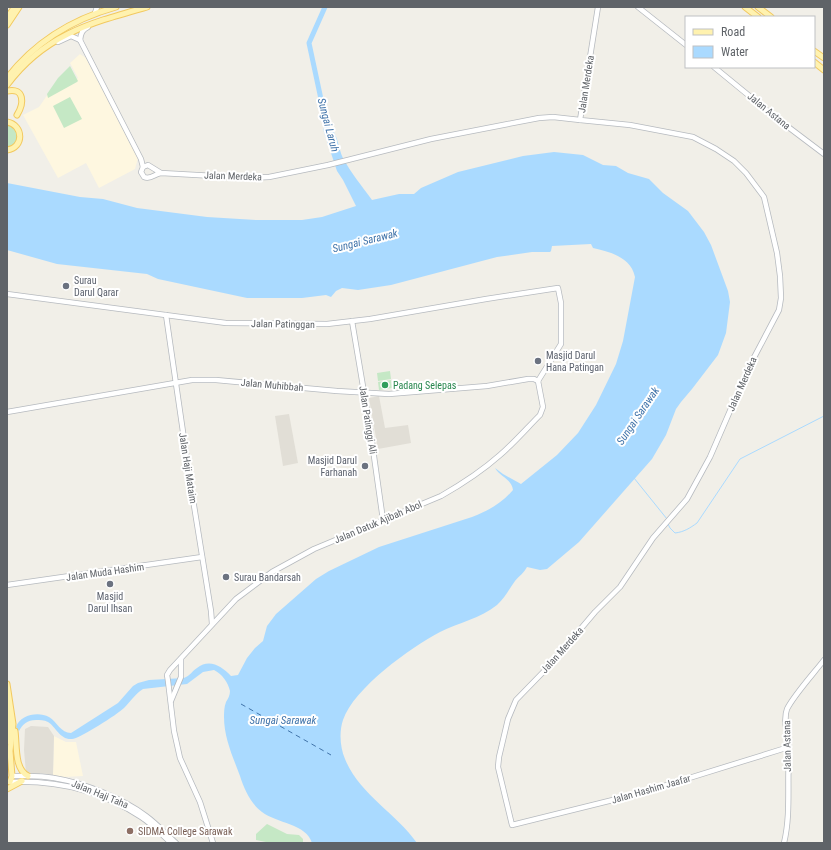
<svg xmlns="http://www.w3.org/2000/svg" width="831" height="850" viewBox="0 0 831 850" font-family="'Roboto Condensed',sans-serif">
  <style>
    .commercial { fill: #fef7e0 }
    .education { fill: #e1ded6 }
    .green { fill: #c5e8c5 }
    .water { fill: #aadaff }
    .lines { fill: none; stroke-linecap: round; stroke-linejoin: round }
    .stream { stroke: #aadaff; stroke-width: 1 }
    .river { stroke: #aadaff; stroke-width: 5 }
    .ferry { stroke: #4174aa; stroke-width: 1; stroke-dasharray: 5 4; stroke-linecap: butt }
    .secondary-casing { stroke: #b6babf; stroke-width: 6 }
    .primary-casing { stroke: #f2c960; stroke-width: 7 }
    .secondary { stroke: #fff; stroke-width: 4.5 }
    .primary { stroke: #fff2af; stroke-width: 5 }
    .worship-dot { fill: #6b7280; stroke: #fff; stroke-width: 1.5 }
    .leisure-dot { fill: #2e9e5b; stroke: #fff; stroke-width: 1.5 }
    .education-dot { fill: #8d6e63; stroke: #fff; stroke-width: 1.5 }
    .labels { text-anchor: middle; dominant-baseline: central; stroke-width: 4; stroke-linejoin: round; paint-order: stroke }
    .street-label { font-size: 10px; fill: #5f6368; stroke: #fff }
    .worship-label { font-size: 10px; fill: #5b616d; stroke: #fff; text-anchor: start }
    .leisure-label { font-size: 10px; fill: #27864d; stroke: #fff; text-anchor: start }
    .education-label { font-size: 10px; fill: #785e54; stroke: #fff; text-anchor: start }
    .water-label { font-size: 11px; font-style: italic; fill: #4174aa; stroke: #fff }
  </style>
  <rect width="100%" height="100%" fill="#f1efe8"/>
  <g class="commercial">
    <path d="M80,54L86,58L138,158L135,169L99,188L86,163L58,178L23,115L39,107L48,94L78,78L70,63Z"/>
    <path d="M54,736L66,742H76L83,776L64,777L53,775Z"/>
  </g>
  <g class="education">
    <path d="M379,396L385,428L408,425L411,443L378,449L369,398Z"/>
    <path d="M289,414L298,463L283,466L275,416Z"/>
    <path d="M31,726L48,727L54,736L53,775L40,773V774L26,773L24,750L25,729Z"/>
  </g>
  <g class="green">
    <path d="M70,66L78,81L77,82L48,98L47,94L58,78Z"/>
    <path d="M70,97L82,119L64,128L53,106Z"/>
    <path d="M7,125C20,127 21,145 7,147Z"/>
    <path d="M390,371L391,379L378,381L377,373Z"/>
    <path d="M391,380L392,388L379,390L378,382Z"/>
    <path d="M267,824L287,834L299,835L303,839V843H271L256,840V834Z"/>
  </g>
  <path class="water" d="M328,126C338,132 338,148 343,158C351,173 362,186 372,200L399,194H414L421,188L458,172L523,156L554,152L583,155L603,165L616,166L628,173L649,179L663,193L688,211L704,232L711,245L728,291L730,302L726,333L718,355L692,389L681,402L676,409L666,435L652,459L579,542L547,569L540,570L527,567C524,573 519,576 515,581C509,589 505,598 497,605C481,618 458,623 440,632C410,648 354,688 343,720C339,732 340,747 345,759C359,794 396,813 417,843H312C307,824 276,823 262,812C251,804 244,789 240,776C233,757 224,738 224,717C224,713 224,707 226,702C228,699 230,695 230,691C228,682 222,674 214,670L203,672L187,684L143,689C135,694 130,702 124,708C118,714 79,739 72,739C60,740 56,727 48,722C44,720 40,720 36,720C27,720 23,724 19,731L16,727C20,715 38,711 49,717C57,722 61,733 71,733L118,703L133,686L138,683L149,680L184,678C190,676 192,671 197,668C209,658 222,666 231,676L238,675L247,658L255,648L263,641L267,626L276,614L316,579L329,571L379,547L472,517C488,511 502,503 513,490C512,479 500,477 495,468L503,474L521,484L557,455L578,433L596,405L616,364L623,341L635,277C631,257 610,252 593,248L591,244L552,246L551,251L550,252H532L497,257L391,285L358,290L342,288L336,291L331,297L326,295L302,298H247L158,279L147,274L57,264L7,250V183L80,197L103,199L137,208L207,217L256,220H302L322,217L356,206L343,180L337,171L323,129Z"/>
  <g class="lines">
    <g class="stream">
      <path d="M634,478L667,519"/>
      <path d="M668,524L670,528L675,533C684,532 690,528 697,523L740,459L824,416"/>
    </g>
    <path class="river" d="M325,7L309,43L328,132"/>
    <path class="ferry" d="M241,704L331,755"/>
    <g class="secondary-casing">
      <g id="secondary">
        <path d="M598,7L580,120L630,125L693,137L716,149L734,161L746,173L764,197L777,253L780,276L781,298L779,310L749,367L710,457L687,499L653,538L620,587L595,612L550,665L516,700L508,719L499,757L498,767L512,825L641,793L789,747"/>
        <path d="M638,7L686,45"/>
        <path d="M95,13L97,7"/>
        <path d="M80,40L141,159L143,167"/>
        <path d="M80,40C81,33 82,30 88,27"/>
        <path d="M58,42L71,36L80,40"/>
        <path d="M714,67L775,117L824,154"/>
        <path d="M161,173L148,165L143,167L141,172L144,177C151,180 154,174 161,173L250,178L269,177L328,165L431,139L539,118L553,117L580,120"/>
        <path d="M7,294L226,323L327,324L370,319L486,299L558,288L561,303V344L538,381"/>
        <path d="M166,315L191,487L211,611L212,624"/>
        <path d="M352,321L370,428L383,520"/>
        <path d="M7,412L192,380H216L337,391L389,394L487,386L528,379H534L538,381"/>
        <path d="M7,585L202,557"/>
        <path d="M171,701L181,677V659"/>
        <path d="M12,776C25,776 40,775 54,778C84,783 122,798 146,816C157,824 166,834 176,843"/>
        <path d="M10,782C56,780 102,791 141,817C152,824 161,834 171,843"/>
        <path d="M213,843L200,802L180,758L174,731L168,681L167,675L170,670L236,599L272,572L314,549L441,496C462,484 482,471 500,455C514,443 527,428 540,415L543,407L538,381"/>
        <path d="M784,843C791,814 787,784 789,755C790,741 782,722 787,709C794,695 814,673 824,660"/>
      </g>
    </g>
    <g class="primary-casing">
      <g id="primary">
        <path d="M745,7L758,17"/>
        <path d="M758,7L771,17"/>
        <path d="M7,18L14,8"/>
        <path d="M7,25L19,7"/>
        <path d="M814,51L824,58"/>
        <path d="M814,62L824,70"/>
        <path d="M7,78C35,42 73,19 116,7"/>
        <path d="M7,85C44,35 90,23 147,7"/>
        <path d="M7,91C25,87 24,104 17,115"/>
        <path d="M7,122C24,125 24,148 7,150"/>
        <path d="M7,684L13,724L10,751L12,776L10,782"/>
        <path d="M7,705L9,730L7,742"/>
        <path d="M15,731C17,745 14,769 28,776"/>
        <path d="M7,789L22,781"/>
      </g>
    </g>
    <use href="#secondary" class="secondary"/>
    <use href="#primary" class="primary"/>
  </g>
  <g class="worship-dot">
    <circle cx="66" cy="286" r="4"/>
    <circle cx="538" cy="361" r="4"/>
    <circle cx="365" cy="466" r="4"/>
    <circle cx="226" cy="577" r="4"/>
    <circle cx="110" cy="584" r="4"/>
  </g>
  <circle class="leisure-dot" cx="385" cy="385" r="4"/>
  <circle class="education-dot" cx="130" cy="831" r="4"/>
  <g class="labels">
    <g class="street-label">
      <text transform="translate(586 84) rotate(-81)">Jalan Merdeka</text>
      <text transform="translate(769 111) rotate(39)">Jalan Astana</text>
      <text transform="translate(233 176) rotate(2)">Jalan Merdeka</text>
      <text transform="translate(283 324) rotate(1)">Jalan Patinggan</text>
      <text transform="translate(742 384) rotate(-66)">Jalan Merdeka</text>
      <text transform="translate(272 385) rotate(5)">Jalan Muhibbah</text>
      <text transform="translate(368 420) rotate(81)">Jalan Patinggi Ali</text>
      <text transform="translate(188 468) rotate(81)">Jalan Haji Mataim</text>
      <text transform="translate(378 522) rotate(-23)">Jalan Datuk Ajibah Abol</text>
      <text transform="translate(105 572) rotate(-8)">Jalan Muda Hashim</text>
      <text transform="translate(562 650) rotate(-48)">Jalan Merdeka</text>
      <text transform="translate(787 746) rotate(-91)">Jalan Astana</text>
      <text transform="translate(651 789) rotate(-16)">Jalan Hashim Jaafar</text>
      <text transform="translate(100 794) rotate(22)">Jalan Haji Taha</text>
    </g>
    <g class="worship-label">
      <text x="74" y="280">Surau<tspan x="74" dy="12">Darul Qarar</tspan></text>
      <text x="546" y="355">Masjid Darul<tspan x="546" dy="12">Hana Patingan</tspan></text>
      <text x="357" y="460" text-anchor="end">Masjid Darul<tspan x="357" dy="12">Farhanah</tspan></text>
      <text x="234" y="577">Surau Bandarsah</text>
      <text x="110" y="596" text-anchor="middle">Masjid<tspan x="110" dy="12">Darul Ihsan</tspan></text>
    </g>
    <g class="leisure-label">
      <text x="393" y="385">Padang Selepas</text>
    </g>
    <g class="education-label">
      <text x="138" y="831">SIDMA College Sarawak</text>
    </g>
    <g class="water-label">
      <text transform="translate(328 125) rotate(75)">Sungai Laruh</text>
      <text transform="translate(365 241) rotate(-14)">Sungai Sarawak</text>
      <text transform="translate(638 416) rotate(-56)">Sungai Sarawak</text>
      <text x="283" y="720">Sungai Sarawak</text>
    </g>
  </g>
  <rect width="831" height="850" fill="none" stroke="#5f6368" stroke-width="16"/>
  <rect x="685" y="16" width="130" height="52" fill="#ffffff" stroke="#bfc1c3"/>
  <rect x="693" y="29" width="20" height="6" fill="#fff2af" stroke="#bfc1c3"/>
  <text x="721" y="36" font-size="12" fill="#5f6368">Road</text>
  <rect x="693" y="46" width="20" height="12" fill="#aadaff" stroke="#bfc1c3"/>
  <text x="721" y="56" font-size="12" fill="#5f6368">Water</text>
</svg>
